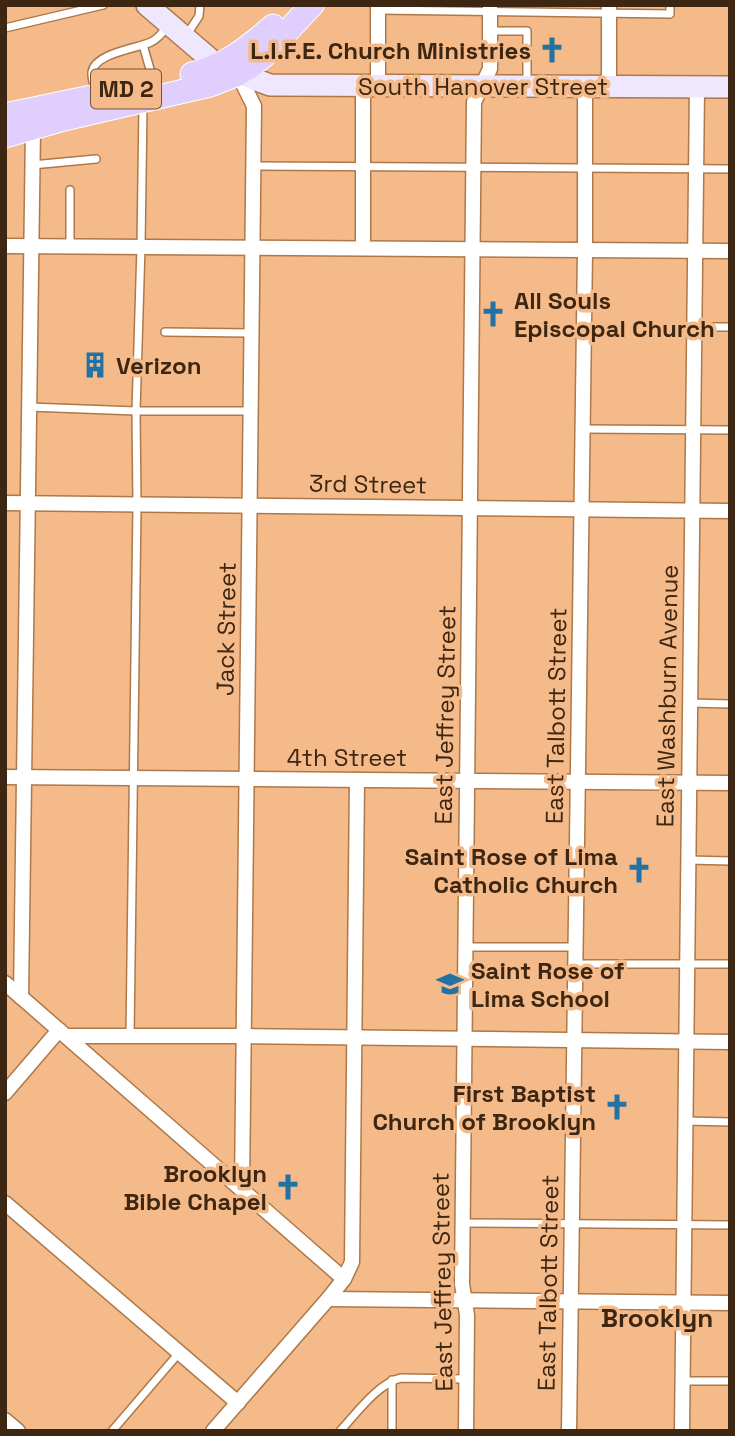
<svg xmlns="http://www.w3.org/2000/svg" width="735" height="1436" viewBox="0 0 735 1436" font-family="'Space Grotesk',sans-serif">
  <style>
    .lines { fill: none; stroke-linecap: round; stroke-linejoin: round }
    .lane-casing { stroke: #ae7848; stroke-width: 10 }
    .street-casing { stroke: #ae7848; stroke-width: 17 }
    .secondary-casing { stroke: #ae7848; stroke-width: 24 }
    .primary-casing { stroke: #fff; stroke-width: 25 }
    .lane { stroke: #fff; stroke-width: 7 }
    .street { stroke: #fff; stroke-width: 14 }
    .secondary { stroke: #efe7fe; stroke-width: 21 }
    .primary { stroke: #e0cefc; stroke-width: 23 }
    .labels { text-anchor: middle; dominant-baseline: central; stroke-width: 7; stroke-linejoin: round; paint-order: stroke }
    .shield { fill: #f5ba89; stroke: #745236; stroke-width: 2 }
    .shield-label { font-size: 23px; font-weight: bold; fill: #3d2612 }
    .poi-label { font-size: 24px; font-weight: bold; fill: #3d2612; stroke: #f5ba89; text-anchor: end }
    .street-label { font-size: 24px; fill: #3d2612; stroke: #f5ba89 }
    .neighbourhood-label { font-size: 26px; font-weight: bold; fill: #3d2612; stroke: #f5ba89 }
  </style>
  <rect width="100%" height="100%" fill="#f5ba89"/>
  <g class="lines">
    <g class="lane-casing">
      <g id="lane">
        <path d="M378,10L670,14V5"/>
        <path d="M5,28L103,5"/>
        <path d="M490,31H527V82"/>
        <path d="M186,36L199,16L200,5"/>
        <path d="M143,45L154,83"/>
        <path d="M96,94C95,88 91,78 92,72C95,53 136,49 151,42C158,39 162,33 167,27"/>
        <path d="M32,165L96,159"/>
        <path d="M254,166L730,169"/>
        <path d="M70,190V246"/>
        <path d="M694,327H730"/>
        <path d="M165,332L251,333"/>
        <path d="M29,407L136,411H250"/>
        <path d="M582,429L730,430"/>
        <path d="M690,703L730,704"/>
        <path d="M688,860L730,861"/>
        <path d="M466,947H575"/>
        <path d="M575,964H730"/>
        <path d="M130,1036L137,505L136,411L141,247L143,105"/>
        <path d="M685,1121L730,1122"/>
        <path d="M463,1223L730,1225"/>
        <path d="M682,1381H730"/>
        <path d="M112,1431L179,1353"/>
        <path d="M340,1431C356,1414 378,1383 401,1378L466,1379"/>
        <path d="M392,1431V1380"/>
      </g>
    </g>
    <g class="street-casing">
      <g id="street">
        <path d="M238,74L254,106L242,1189"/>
        <path d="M363,85V248"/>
        <path d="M378,85V5"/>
        <path d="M609,87V5"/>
        <path d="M5,246L730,251"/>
        <path d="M5,503L730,511"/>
        <path d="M5,777L730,783"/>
        <path d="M5,983L344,1279"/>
        <path d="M21,997L33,129"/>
        <path d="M67,1036H243L730,1042"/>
        <path d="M5,1093L59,1030"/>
        <path d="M5,1203L238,1403"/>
        <path d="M328,1299L730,1303"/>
        <path d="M5,1420L18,1431"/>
        <path d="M213,1431L328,1299L344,1279L352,1262L357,780"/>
        <path d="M466,1431L467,1315L462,1284L474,102L490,69V5"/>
        <path d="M569,1431L585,250V86"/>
        <path d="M682,1431L697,87"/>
      </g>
    </g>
    <g class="secondary-casing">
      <path id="secondary" d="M147,5L217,65L270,85L730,87"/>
    </g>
    <g class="primary-casing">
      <g id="primary">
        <path d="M192,74C224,67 249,47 273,26"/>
        <path d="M5,115L91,97"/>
        <path d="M5,136L64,119L210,85L238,74L248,68L265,55L312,5"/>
      </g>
    </g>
    <use href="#lane" class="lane"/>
    <use href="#street" class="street"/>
    <use href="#secondary" class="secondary"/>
    <use href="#primary" class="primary"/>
  </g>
  <defs>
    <g id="church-bare" transform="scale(2.1)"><path d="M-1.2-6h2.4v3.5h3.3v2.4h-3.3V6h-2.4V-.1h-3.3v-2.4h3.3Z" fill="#2372a4" stroke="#f5ba89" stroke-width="2.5" paint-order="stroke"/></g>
    <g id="building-bare" transform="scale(2.1)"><path d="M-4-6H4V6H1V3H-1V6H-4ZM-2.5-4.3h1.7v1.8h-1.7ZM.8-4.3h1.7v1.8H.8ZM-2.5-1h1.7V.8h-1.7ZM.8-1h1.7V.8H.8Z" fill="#2372a4" stroke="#f5ba89" stroke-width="2.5" paint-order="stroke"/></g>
    <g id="school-bare" transform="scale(2.1)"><path d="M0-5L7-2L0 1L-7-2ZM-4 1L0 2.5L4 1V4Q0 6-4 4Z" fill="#2372a4" stroke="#f5ba89" stroke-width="2.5" paint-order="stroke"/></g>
  </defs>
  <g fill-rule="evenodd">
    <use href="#church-bare" x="552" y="50"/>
    <use href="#church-bare" x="493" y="314"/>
    <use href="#building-bare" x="95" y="365"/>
    <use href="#church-bare" x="639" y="870"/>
    <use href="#school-bare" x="450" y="984"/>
    <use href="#church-bare" x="617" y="1107"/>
    <use href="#church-bare" x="288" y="1187"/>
  </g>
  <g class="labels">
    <rect class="shield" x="91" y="69.5" width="70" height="39" rx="5"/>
    <g class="shield-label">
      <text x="126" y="89">MD 2</text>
    </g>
    <g class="poi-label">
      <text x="531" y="50">L.I.F.E. Church Ministries</text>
      <text x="514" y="300" text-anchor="start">All Souls<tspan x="514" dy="28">Episcopal Church</tspan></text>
      <text x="116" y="365" text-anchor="start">Verizon</text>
      <text x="618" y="856">Saint Rose of Lima<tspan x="618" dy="28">Catholic Church</tspan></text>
      <text x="471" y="970" text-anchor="start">Saint Rose of<tspan x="471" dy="28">Lima School</tspan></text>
      <text x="596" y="1093">First Baptist<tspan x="596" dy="28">Church of Brooklyn</tspan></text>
      <text x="267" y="1173">Brooklyn<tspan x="267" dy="28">Bible Chapel</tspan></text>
    </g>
    <g class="street-label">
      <text x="483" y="86">South Hanover Street</text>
      <text transform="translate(368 484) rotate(1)">3rd Street</text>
      <text transform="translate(226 629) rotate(-89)">Jack Street</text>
      <text transform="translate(667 696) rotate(-89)">East Washburn Avenue</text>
      <text transform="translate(445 715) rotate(-89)">East Jeffrey Street</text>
      <text transform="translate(556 716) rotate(-89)">East Talbott Street</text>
      <text x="347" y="757">4th Street</text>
      <text transform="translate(442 1282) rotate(-91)">East Jeffrey Street</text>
      <text transform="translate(548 1283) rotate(-89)">East Talbott Street</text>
    </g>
    <g class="neighbourhood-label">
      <text x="657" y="1318">Brooklyn</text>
    </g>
  </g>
  <rect width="735" height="1436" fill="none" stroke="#3d2612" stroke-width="14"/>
</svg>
